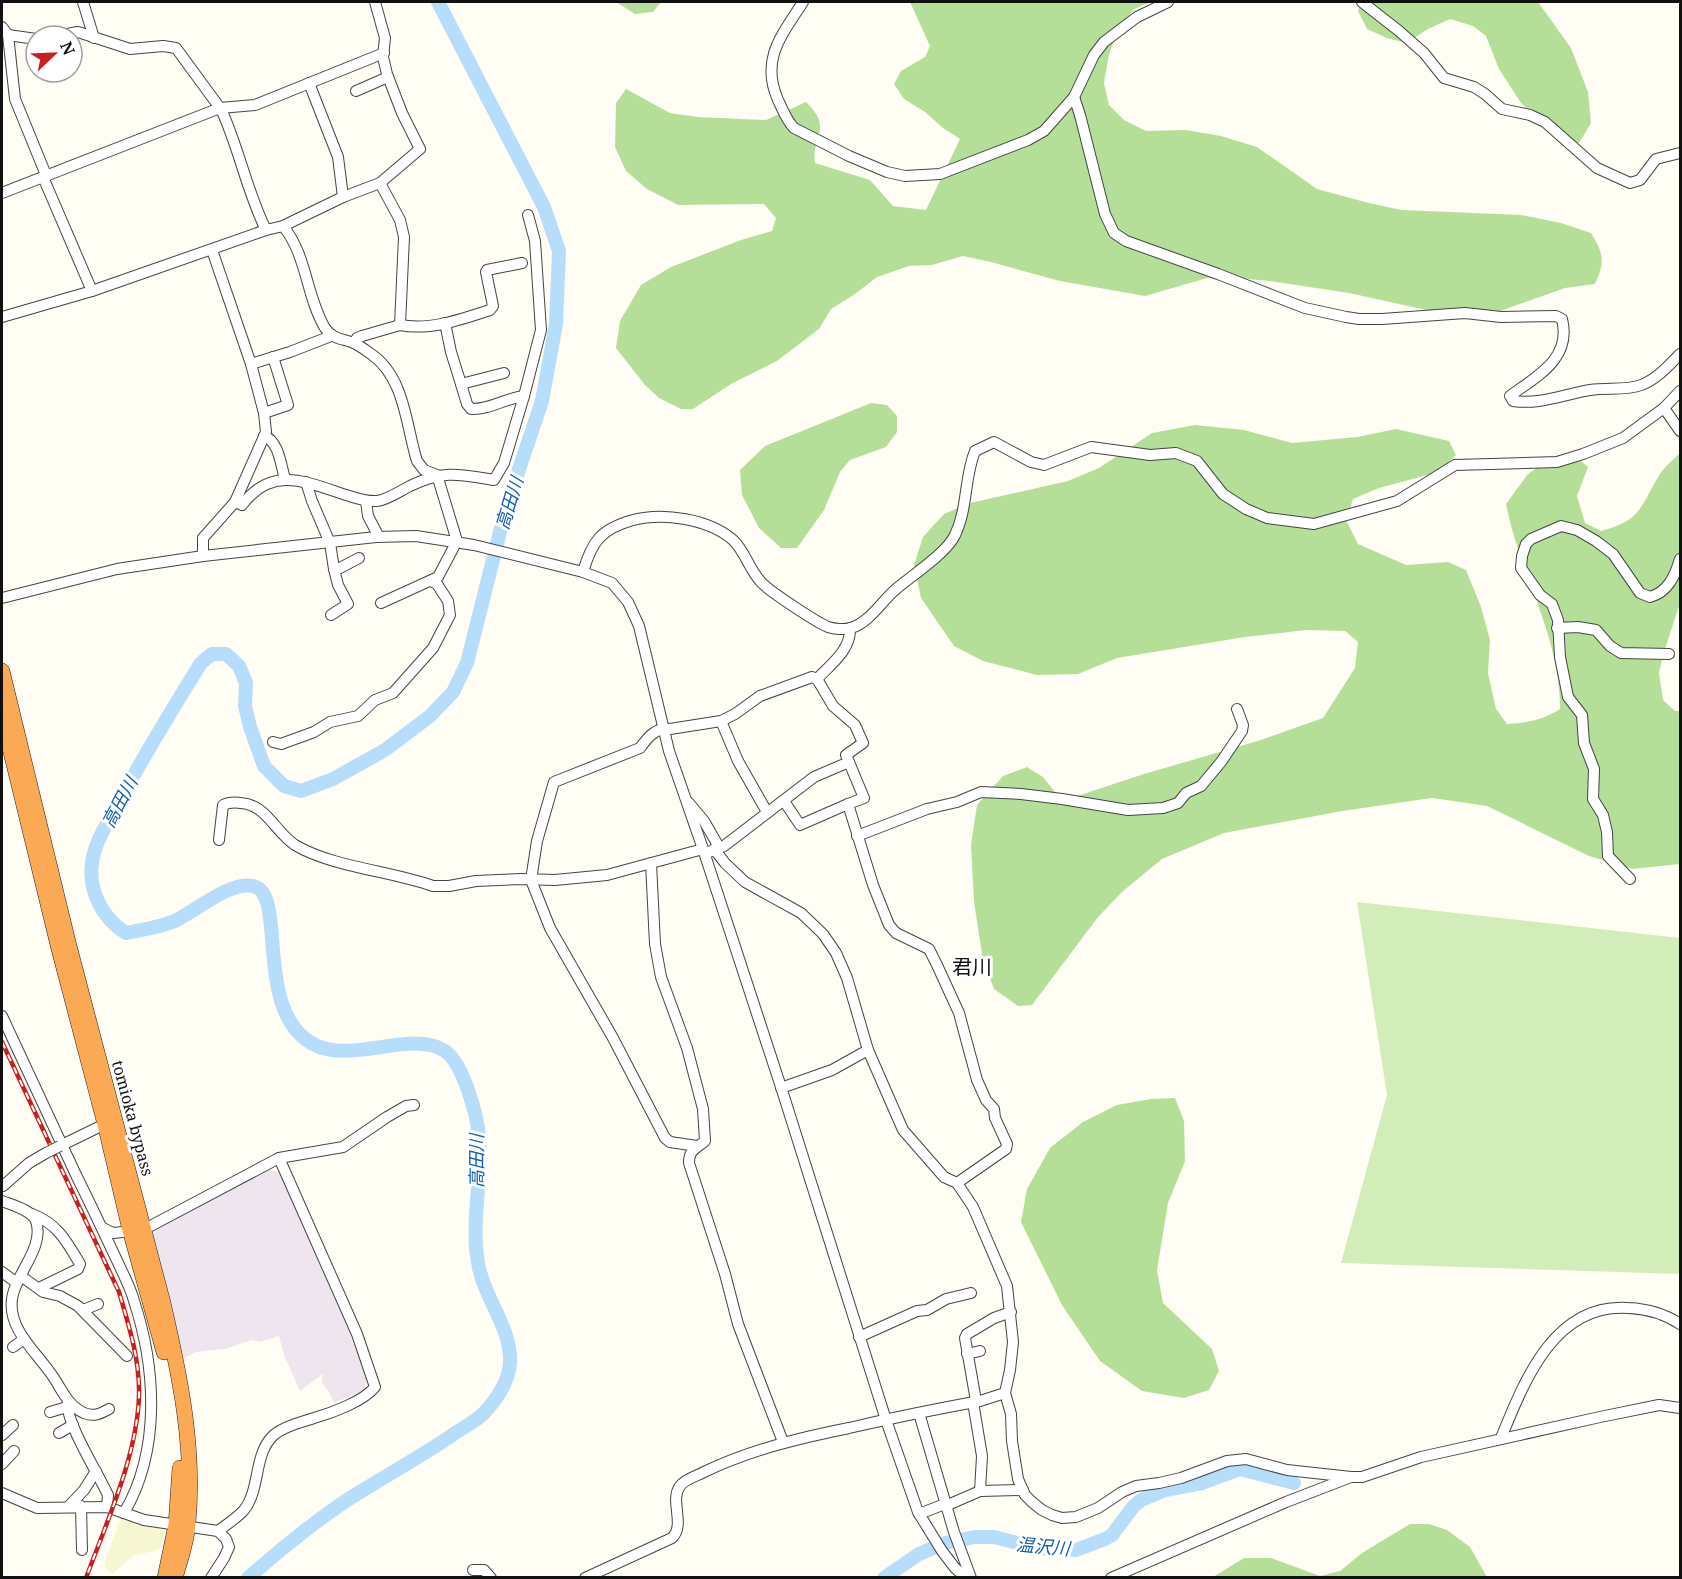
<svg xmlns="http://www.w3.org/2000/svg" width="1682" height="1579" viewBox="0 0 1682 1579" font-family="'Noto Serif','Noto Sans JP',serif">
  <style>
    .industrial { fill: #efe5ef }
    .farmland { fill: #f7f6d2 }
    .green { fill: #d2edba }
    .forest { fill: #b5df99 }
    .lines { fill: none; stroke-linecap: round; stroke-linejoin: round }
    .river { stroke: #b6ddfa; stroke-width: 14 }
    .minor-casing { stroke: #444; stroke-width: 12 }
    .highway-casing { stroke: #222; stroke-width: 16 }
    .minor { stroke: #fff; stroke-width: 10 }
    .highway { stroke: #fca955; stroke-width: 15 }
    .rail-casing { stroke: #cb1f1f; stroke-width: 4.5 }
    .rail { stroke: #fff; stroke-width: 2; stroke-dasharray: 7; stroke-linecap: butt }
    .minor-bridge-casing { stroke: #444; stroke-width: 12; stroke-linecap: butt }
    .minor-bridge { stroke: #fff; stroke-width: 10 }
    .labels { text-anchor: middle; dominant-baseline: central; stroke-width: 6; stroke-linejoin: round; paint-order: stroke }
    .street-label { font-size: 16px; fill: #111; stroke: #fff }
    .water-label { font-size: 18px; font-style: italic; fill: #1061ac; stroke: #fff }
    .quarter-label { font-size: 20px; fill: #111; stroke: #fff }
  </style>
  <rect width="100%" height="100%" fill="#fffdf4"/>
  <path class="industrial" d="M267,1169L280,1173L338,1302L367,1379L363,1391L334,1403L329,1392L322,1383L323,1374L300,1391L284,1355L279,1336L260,1342L251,1340L225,1349L196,1352L182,1359L152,1239L155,1228Z"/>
  <path class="farmland" d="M121,1517L142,1525L158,1526L165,1533L162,1546L157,1550L133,1556L112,1574L104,1566Z"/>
  <path class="green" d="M1357,902L1680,938V1274L1341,1263L1387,1095Z"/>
  <g class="forest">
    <path d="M616,2H661L653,12L635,14Z"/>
    <path d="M910,2H1151L1134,9L1119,28L1109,54L1104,83L1109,105L1124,120L1146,131L1186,130L1221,136L1257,147L1317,189L1365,202L1401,210L1521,215L1561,223L1591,233C1604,254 1605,262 1595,284L1565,288L1489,315L1431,311L1349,293L1270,281L1214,276L1145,296L1060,281L991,262L963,256L932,265L909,266L877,277L855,294L831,309L819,329L777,361L731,384L693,409H681L659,398L645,385L616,348L620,321L641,285L671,267L741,240L772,231L776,218L764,204L678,205L647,189L626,171L615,147L616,103L626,89L670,113L698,117L766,120L806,102C834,129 811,136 815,163L870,180L893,206L926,210L960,139L943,128L925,112L904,99L894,84L901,71L925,57L930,46Z"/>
    <path d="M1361,2H1538L1571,48L1588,92L1591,123L1579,143H1564L1521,103L1499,69L1486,36L1473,26L1450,19L1428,29L1406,43L1387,38L1367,29L1358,11Z"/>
    <path d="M871,403L887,405L897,416V432L886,447L850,460L840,472L824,510L797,548H781L759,528L742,495L740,470L765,446Z"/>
    <path d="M1195,425L1244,430L1292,443L1357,437L1396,429L1449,441L1456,455L1439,472L1379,488L1353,499L1346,520L1358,544L1406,565L1448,562L1466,570L1481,607L1490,640L1488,673L1496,709L1507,724C1527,723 1543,720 1560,709C1561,637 1519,573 1506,504L1527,475L1551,457L1572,453L1588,467L1577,496L1585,523L1601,531C1643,520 1640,506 1660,474C1665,466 1674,459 1680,453V603L1663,655L1659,673L1663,700L1675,711H1680V864L1633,869L1589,856L1487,806L1432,798L1342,811L1224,833L1162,859L1123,891L1098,917L1032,1005L1018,1006L994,989L983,960L974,902L971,845L977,805L1003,776L1027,767L1043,777L1062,801L1144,774L1261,740L1323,718L1355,668L1358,642L1345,631L1306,630L1245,637L1117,658L1078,674L1037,675L983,661L954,646L921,598L914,565L923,537L944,514L970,503L1068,481L1099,468L1152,433Z"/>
    <path d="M1175,1098L1184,1121L1185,1161L1168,1203L1157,1270L1163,1303L1212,1349L1219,1371L1209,1390L1184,1398L1142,1391L1100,1361L1062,1305L1021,1222L1027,1189L1050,1148L1083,1122L1117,1105L1151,1099Z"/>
    <path d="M1410,1524H1429L1447,1530L1470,1547L1487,1577H1213L1244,1558H1271L1320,1576L1340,1571L1362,1553Z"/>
  </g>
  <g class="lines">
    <g class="river">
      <path d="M248,1578C282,1548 317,1519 355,1495C387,1475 420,1457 451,1436C462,1428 475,1422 484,1413C497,1399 508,1383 510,1364C512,1329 486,1301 479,1268C474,1246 475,1223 477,1201C479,1180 480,1159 479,1138C478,1117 463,1063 445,1051C411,1029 352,1065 313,1044C254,1012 286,899 256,887C233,878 196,911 175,921C160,927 142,930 126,933C103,919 88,891 92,863C94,844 106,826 115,809C142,759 171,711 201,663L212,654H226L239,666L246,683L245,706L250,727L264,766L284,786L301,791L333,779L385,750L430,716L453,692L467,663L506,508L542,401L556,324L559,251L544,207L438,2"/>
      <path d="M884,1578L919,1554L945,1543L975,1537H994L1037,1548L1076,1550L1105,1539L1112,1535L1133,1507L1141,1500L1165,1490L1202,1483L1240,1469L1294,1483"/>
    </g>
    <g class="minor-casing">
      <g id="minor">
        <path d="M83,2L94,38"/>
        <path d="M803,2C782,35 760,59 778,100C783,110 786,120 794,128L849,156L887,172L905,176L940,174L1028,140L1044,131L1074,97L1094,55L1104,42L1137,17L1168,2"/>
        <path d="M1362,2L1399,31L1424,53L1444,78L1474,87L1485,94L1502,109L1530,115L1545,122L1597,168L1630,183L1640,180L1656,159L1680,153"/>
        <path d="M2,27L8,35L15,99L46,175"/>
        <path d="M8,35L36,39"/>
        <path d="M57,36L78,32L130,49L163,46L176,48L220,108"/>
        <path d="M309,83L338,157L343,197"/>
        <path d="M356,91L388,77"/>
        <path d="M1074,97L1080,115L1105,214L1114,233L1126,241L1218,274L1305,308L1346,317L1359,319H1382L1465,313L1501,317L1556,316L1562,319C1572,359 1537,376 1510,396L1513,401C1540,405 1565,394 1590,390C1607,387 1625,391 1641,385C1657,379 1668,366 1680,354"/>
        <path d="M221,109C239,148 247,192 266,230"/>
        <path d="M43,177L92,291"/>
        <path d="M2,193L220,108L255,105L384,53"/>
        <path d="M283,226C307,255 306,296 325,328C334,341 344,338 356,344C361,347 367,351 371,354C405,377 406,426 417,461L424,470L437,475L457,541L438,577L381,603"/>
        <path d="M2,317L92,291L266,230L283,226L343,197L380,183L420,149L402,113L387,74L383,57L385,38L375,2"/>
        <path d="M445,323L451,352L461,384L504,373"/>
        <path d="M400,325C429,331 463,319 490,310L493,306L486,272L487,270L522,263"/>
        <path d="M354,343L357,338L362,336L400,325L404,237L400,220L380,183"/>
        <path d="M251,364L290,352L331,336"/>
        <path d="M461,384L467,404L471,409C489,410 506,398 524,396"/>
        <path d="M1664,408L1680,431"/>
        <path d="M264,413L288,405L273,357"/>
        <path d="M264,436C279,441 281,466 285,479"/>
        <path d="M306,482L312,501L330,543L334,569L338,585L348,604L331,615"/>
        <path d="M366,501L368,516L379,537"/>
        <path d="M235,502L242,505C272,465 306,482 346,495C356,498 366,502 377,501C387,500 400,491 410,486C444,470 458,474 494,480L504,463L524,396L541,330L535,241L528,215"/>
        <path d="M203,556V538L235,502L266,432L264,413L251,364L212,250"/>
        <path d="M334,569H338L359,558"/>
        <path d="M583,572C592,541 601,529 633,520C663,512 709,519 733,540C746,552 750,573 764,585C774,594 816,622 828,627C834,629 845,630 851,628C870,622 881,602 895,590C911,576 947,553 955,535C968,508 964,478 975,451L994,442L1031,462L1044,465L1091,447L1150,455L1176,453L1197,461L1223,494L1246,509L1267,518L1314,524L1397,501L1455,465L1557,462L1583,454L1623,438L1664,408L1680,391"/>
        <path d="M2,598L117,569L203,556L376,537L416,536L474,545L583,572L612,583L628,602L639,626L669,751L703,849L781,1087L886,1420L918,1512L942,1551L955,1568L966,1578"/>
        <path d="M1557,628L1578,627L1596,630L1610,646L1621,653L1669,654"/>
        <path d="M817,679L833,706L855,725L863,743L846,755L864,798L848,804L873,885L889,925L896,933L929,949L937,965L959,1013L977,1080L986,1100L994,1109L995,1118L1007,1144L1006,1149L957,1183"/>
        <path d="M721,721L738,761L767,812"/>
        <path d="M273,742L281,744L314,732L330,722L358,716L375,700L393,693L433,648L450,615L448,601L437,584L431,581"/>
        <path d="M784,801L800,825L848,804"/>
        <path d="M689,803L704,821L719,847"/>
        <path d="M857,836L927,809L957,802L981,792L1021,794L1062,799L1128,810L1163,808L1178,803L1186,793L1201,786L1221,762L1242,731L1243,725L1237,709"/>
        <path d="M219,840L223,805C229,802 235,802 241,803C267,805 275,832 295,845C332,867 391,871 433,886H449L476,881L521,879L555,880L607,875L703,849"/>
        <path d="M714,849L725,863L745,882L801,913L823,934L836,953L847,978L868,1050L903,1130L944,1177L957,1183L973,1207L1007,1286L1013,1342L1010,1370L1005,1393L1011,1414L1012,1441L1018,1479L1025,1495L1032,1502L1042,1510L1052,1515L1062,1518L1076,1517L1098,1508L1122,1492L1136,1486L1159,1483L1181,1478L1227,1461L1246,1459L1287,1470L1351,1477"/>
        <path d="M709,852L724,846L814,777L849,762"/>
        <path d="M651,863L655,944L661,977L687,1048L703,1109L705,1141C696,1149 689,1149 689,1163L725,1274L738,1324L783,1442"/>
        <path d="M1630,879L1608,856L1607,832L1603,815L1593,799L1594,769L1584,743L1582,715L1568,697L1560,657L1558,620L1552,604L1540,595L1521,568L1522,556L1526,544L1531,539L1561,526L1577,530L1596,541L1613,554L1640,593L1650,597C1668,592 1675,576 1680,559"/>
        <path d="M2,1016C27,1070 52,1123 77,1177C92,1207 106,1237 120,1267C125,1278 131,1289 134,1301C156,1368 161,1450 124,1513"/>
        <path d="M781,1088L832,1070L868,1050"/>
        <path d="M60,1146L105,1124"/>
        <path d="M697,1146L670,1142L665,1138L613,1038L550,928L531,880L537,841L554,782L640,748C648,737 656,727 670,729L721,721L735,714L760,696L812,677L817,679C831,664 851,650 850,628"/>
        <path d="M3,1186L29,1163L46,1153"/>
        <path d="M2,1201C12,1205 32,1210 36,1221C45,1248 15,1274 12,1299C8,1328 34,1350 49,1371C61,1386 65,1404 84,1413C94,1417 100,1414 109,1409"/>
        <path d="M32,1214C58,1224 67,1242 80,1264L78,1269L39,1288"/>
        <path d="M103,1228L113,1233L143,1230L279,1158L343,1147L387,1117L406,1106L414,1105"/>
        <path d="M2,1272L17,1283"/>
        <path d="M21,1276L43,1292L60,1296L78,1306L127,1356"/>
        <path d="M83,1310L98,1304"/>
        <path d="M859,1337L917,1311L927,1310L946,1299L971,1293"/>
        <path d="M13,1347L24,1339"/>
        <path d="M967,1354L980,1351"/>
        <path d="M976,1401L965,1338L967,1334L994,1318L1011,1312"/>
        <path d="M68,1402C64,1420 99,1475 108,1495L107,1507"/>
        <path d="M973,1402L982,1456L980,1491"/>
        <path d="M50,1412L67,1407"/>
        <path d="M919,1413L954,1532L971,1578"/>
        <path d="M59,1433L73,1425"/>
        <path d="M2,1435L13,1425"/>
        <path d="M1501,1438C1524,1382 1554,1302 1629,1308C1647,1309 1665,1314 1680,1324"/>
        <path d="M2,1464L14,1451"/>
        <path d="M2,1493L37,1508L107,1507L144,1520L218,1531L226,1539L229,1547L224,1558L211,1578"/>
        <path d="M69,1506L84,1490L96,1471"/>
        <path d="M81,1506L82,1550"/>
        <path d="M919,1514L945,1504H950L980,1491L1023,1490"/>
        <path d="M218,1531C226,1525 237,1518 244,1510C261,1489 253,1452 275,1434C287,1425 300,1423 314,1418C332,1413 364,1401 375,1387L357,1334L279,1158"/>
        <path d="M473,1570H484L491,1578"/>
        <path d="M585,1578L672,1538C686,1524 669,1501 680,1486C685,1479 697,1476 704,1472C750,1450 799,1438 849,1428C892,1418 936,1409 980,1401L1005,1393"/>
        <path d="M1111,1578L1286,1502L1351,1477H1362L1421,1457L1600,1417L1659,1405L1680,1408"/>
      </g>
    </g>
    <g class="highway-casing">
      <g id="highway">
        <path d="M2,671L69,946L163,1303C180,1376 195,1448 188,1523C187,1541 180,1560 175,1578"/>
        <path d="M2,715L59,949L105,1124L130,1230L164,1352"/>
        <path d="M165,1578L176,1525L180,1468"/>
      </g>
    </g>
    <use href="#minor" class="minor"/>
    <use href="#highway" class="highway"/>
    <g class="rail-casing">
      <path id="rail" d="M2,1042L119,1292C129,1326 140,1360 139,1396C137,1456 107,1521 86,1578"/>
    </g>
    <use href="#rail" class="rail"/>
    <g class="minor-bridge-casing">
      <path id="minor-bridge" d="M46,1153L60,1146"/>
    </g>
    <use href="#minor-bridge" class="minor-bridge"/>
  </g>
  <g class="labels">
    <g class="street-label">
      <text transform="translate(133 1118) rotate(75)">tomioka bypass</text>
    </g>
    <g class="water-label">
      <text transform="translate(509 503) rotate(-73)">高田川</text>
      <text transform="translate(119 802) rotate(-62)">高田川</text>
      <text transform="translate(476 1161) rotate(-90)">高田川</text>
      <text transform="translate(1043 1546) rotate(5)">温沢川</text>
    </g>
    <g class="quarter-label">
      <text x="972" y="966">君川</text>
    </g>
  </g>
  <rect width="1682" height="1579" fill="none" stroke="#111111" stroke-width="6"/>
  <g transform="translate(54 54) rotate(67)"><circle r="28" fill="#ffffff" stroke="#a0a0a0" stroke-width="1.5"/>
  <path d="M0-4.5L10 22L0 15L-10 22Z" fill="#cb1f1f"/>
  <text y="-9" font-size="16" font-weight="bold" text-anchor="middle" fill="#111111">N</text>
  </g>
</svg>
